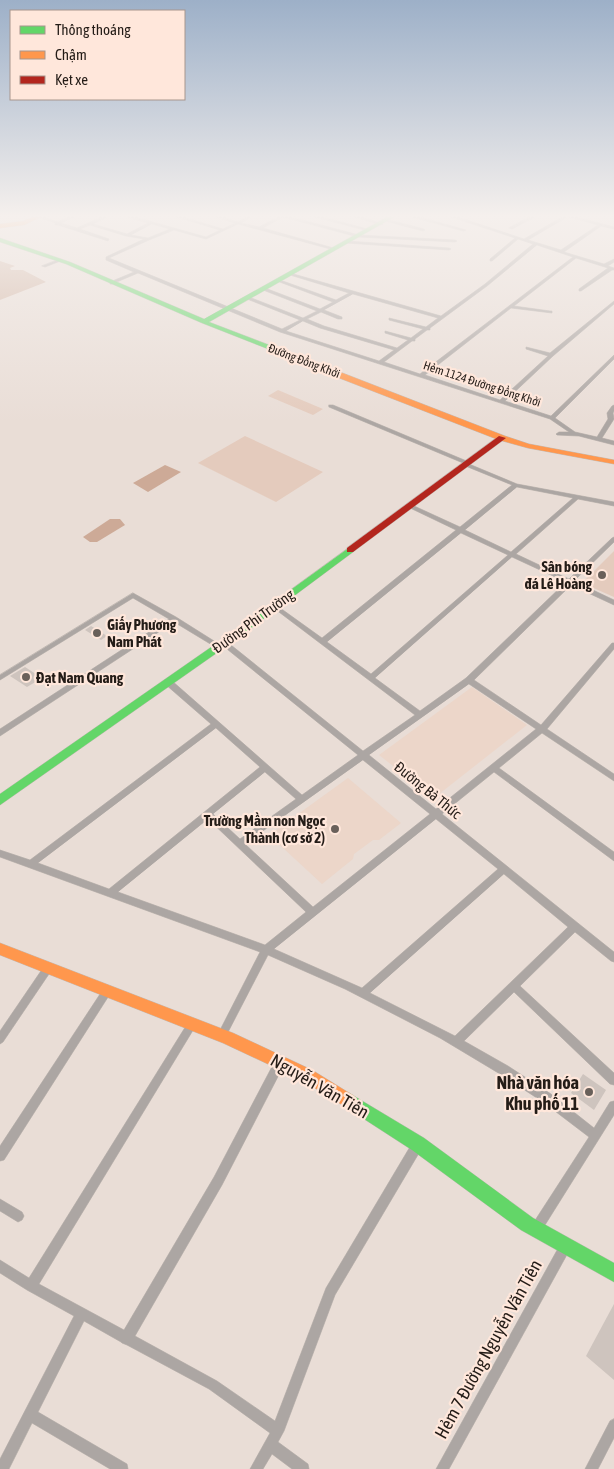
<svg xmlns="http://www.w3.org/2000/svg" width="614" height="1469" viewBox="0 0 614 1469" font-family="'Asap Condensed',sans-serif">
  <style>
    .built { fill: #ecd6c9 }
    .green { fill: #e4cbbd }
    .forest { fill: #d1b3a2 }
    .water { fill: #cdaa97 }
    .building { fill: #cec4be }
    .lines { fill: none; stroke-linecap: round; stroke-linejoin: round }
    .street-casing { stroke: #c4bbb5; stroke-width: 1 }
    .fast-casing { stroke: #c4bbb5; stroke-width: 1 }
    .slow-casing { stroke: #c4bbb5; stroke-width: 1 }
    .jam-casing { stroke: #c4bbb5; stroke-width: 1 }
    .street { fill: #aca6a3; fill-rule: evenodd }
    .fast { fill: #63d668; fill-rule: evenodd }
    .slow { fill: #ff974d; fill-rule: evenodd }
    .jam { fill: #b3261e; fill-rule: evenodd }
    .poi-dot { fill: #69605a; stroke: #ffe7db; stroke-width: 2 }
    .labels { text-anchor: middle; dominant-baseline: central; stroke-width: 4.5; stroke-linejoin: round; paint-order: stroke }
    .far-street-label { font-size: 12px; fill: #241c17; stroke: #ffe7db }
    .poi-label { font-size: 15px; font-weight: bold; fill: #241c17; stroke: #ffe7db; text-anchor: end }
    .street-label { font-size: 15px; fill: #241c17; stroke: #ffe7db }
    .near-poi-label { font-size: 18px; font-weight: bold; fill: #241c17; stroke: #ffe7db; text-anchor: end }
    .near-street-label { font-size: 18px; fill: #241c17; stroke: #ffe7db }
  </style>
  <rect width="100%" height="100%" fill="#e9ddd6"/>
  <g class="built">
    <path d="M472,687L527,725L434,798L379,755Z"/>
    <path d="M348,778L401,823L379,840H373L354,854L353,859L322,884L269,835Z"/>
  </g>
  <g class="green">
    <path d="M278,390L323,409L313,415L268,396Z"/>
    <path d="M245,436L323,472L276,502L198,463Z"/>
    <path d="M614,551V597L582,583Z"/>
  </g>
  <path class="forest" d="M0,261L15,266L10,268L11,270H23L46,282L0,300Z"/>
  <g class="water">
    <path d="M165,465L181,472L148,492L133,483Z"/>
    <path d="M110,519H120L125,525L97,542H90L83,537Z"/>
  </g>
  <g class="building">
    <path d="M91,626L107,636L101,640L85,630Z"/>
    <path d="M25,667L42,678L27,687L10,676Z"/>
    <path d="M583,1074L606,1090L594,1110L571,1093Z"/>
    <path d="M614,1304V1380L586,1356Z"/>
  </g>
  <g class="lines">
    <g class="street-casing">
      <g id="street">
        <path d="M37,217H44L58,222L68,217H74L61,223L77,228L101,217H107L93,224L127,234L148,223L127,217H135L206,237L220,230L176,217H183L223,229L235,223L216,217H223L238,222L246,217H251L241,223L259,227L278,217H283L263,228L337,249L334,250L238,224L206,239L174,230L149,240L109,258L282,329L300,320L247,299V297H249L303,318L317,311L263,290V288H265L320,309L333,302L277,281L280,280L336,300L349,293L290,275V273L441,316L485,284L533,244L518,239L492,261H490V259L515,238L451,217H458L524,239L562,217H567L528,240L561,250L598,225L569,217H577L614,227V229L601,226L564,252L604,264L614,259V262L608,266L614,268V270H612L581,291H579V289L608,268L576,258L514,306L550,311H552V313L511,308L425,375L500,400L548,356L526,349V347L550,353L614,301V304L553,356L505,401L551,416L614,355V359L555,418L575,432L597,437L608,419L607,413L612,406L614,405V411L613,413L614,419L602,438L614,441V445L579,436L557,435L556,434L559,432H569L550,419L280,332L138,273L112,284H110V282L134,272L106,260V257L144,239L126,236L90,225L80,229L109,239L108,241L58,225H55V223ZM152,224L170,229L148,238L131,235ZM537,245L573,257L420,374L384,362L412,341H415V339L427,330H430V328L487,286ZM353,294L438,318L426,327L389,318V320L423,329L411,338L385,331V333L408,340L397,348L324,326L307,319L321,312L338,319H342V317L324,310ZM303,321L320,328L394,350L379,361L286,331Z"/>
        <path d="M283,217H291L359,235L455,240L457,241L455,242L358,237Z"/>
        <path d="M315,217H323L371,230L369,231Z"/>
        <path d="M355,217H362L383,224L381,225Z"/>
        <path d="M412,217H420L466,230L464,231Z"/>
        <path d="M529,217H535L512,229L509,228Z"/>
        <path d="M386,219L424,229L425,230L423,231L385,221Z"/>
        <path d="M347,241L449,248L451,249L449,250L346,243Z"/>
        <path d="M60,259L63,260L45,267L42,266Z"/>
        <path d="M329,405H333L469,462V464L517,484L614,502V506L578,499L516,554L569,579L612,538L614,537V542L574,581L614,600V605L571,585L474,680L541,725L612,643H614V649L547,729L614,774V781L542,733L499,768L614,852V861L494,772L442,814L614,952V962L611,961L575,932L520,986L614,1073V1085L610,1084L514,992L464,1041L508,1066L551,1094L594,1128L610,1102L614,1101V1115L540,1233L536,1235L532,1233L530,1229L532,1225L589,1137L543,1102L500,1074L440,1038L345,989L268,955L225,1038L222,1040L219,1038L217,1035L219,1032L260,952L0,857V850L30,860L211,724L165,684L164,682L165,680H171L302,795L358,755L222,645L221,643L222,641H226L363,751L415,715L271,606L274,604L276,605L322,638L456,530L408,507V505H412L460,527L512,485L463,465V463L329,407ZM517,487L573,498L511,552L465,530ZM461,533L508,555L371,674L327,642ZM512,557L566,582L466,678L420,711L375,678ZM469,684L536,729L436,809L369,755ZM216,728L260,767L109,889L38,863ZM363,760L430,814L313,907L245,844ZM265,772L296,799L240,839L213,814ZM208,819L306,912L265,945L118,892ZM436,819L498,869L362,988L274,949ZM504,874L568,927L455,1036L370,993Z"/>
        <path d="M133,593L176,617L222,646L221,648H217L174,622L0,736V729L169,619L133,598L0,680V675Z"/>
        <path d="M48,964L51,965L53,968L51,971L3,1042L0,1044V1031L45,965Z"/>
        <path d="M107,987L110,988L112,991L110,994L4,1160L0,1161V1146L104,988Z"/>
        <path d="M192,1019L195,1021L197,1024L195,1027L39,1284L124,1330L214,1177L276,1059L280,1057L284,1059L285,1062L284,1065L222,1185L135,1336L217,1381L275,1421L326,1288L414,1140L418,1139L422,1140L423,1144L422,1148L335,1295L284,1431L278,1442L308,1464L309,1469H292L272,1454L263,1469H250L270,1433L209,1389L127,1345L122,1343L121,1342L84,1321L38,1412L127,1464L128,1469H110L32,1423L9,1469H0V1459L74,1316L27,1290L0,1273V1260L29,1278L189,1021Z"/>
        <path d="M0,1199L22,1212L24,1216L22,1220L18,1222L0,1211Z"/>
        <path d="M565,1241L569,1243L571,1247L569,1251L449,1469H436L561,1243Z"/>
        <path d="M614,1419V1438L598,1469H585L610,1421Z"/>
      </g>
    </g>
    <g class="fast-casing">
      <g id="fast">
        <path d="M387,217H394L209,322L340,372L341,374L337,376L202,323L66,264L0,242V238L70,262L204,319Z"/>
        <path d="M350,547L355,550L353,552L228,645L0,805V794L220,641Z"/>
        <path d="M349,1093L424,1138L533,1218L614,1263V1282L521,1230L412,1150L344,1106L341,1101L344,1096Z"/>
      </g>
    </g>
    <g class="slow-casing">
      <g id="slow">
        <path d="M33,217H41L24,225L0,228V224L23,221Z"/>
        <path d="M334,372H340L505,436L529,444L614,460V464L528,448L499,440L334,376Z"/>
        <path d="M0,943L233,1033L312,1070L354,1096L357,1101L354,1106L349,1109L344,1106L302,1080L223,1043L0,955Z"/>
      </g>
    </g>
    <g class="jam-casing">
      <path id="jam" d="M499,436L506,438L353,552H347V548Z"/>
    </g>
    <use href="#street" class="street"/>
    <use href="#fast" class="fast"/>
    <use href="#slow" class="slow"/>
    <use href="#jam" class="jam"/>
  </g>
  <linearGradient id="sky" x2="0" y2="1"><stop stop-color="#9db0c8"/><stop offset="0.51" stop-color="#f5f0ed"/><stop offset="1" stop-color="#f5f0ed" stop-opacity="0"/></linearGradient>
  <rect width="614" height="423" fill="url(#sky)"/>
  <g class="poi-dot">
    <circle cx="602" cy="575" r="5"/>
    <circle cx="97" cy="633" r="5"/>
    <circle cx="26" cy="677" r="5"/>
    <circle cx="335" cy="829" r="5"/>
    <circle cx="589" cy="1092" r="5"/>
  </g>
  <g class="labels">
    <g class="far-street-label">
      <text transform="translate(304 361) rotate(21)">Đường Đồng Khởi</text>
      <text transform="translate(482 384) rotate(18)">Hẻm 1124 Đường Đồng Khởi</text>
    </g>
    <g class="poi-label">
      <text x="592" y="566">Sân bóng<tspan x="592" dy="17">đá Lê Hoàng</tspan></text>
      <text x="107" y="624" text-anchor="start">Giấy Phương<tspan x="107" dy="17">Nam Phát</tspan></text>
      <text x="36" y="677" text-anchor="start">Đạt Nam Quang</text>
      <text x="325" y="820">Trường Mầm non Ngọc<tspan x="325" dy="17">Thành (cơ sở 2)</tspan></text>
    </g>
    <g class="street-label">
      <text transform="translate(253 621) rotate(-36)">Đường Phi Trường</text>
      <text transform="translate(428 790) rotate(39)">Đường Bà Thức</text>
    </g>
    <g class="near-poi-label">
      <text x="579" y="1082">Nhà văn hóa<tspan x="579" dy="21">Khu phố 11</tspan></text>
    </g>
    <g class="near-street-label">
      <text transform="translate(320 1086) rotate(30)">Nguyễn Văn Tiên</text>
      <text transform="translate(488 1349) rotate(-61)">Hẻm 7 Đường Nguyễn Văn Tiên</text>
    </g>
  </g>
  <rect x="10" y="10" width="175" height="90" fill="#ffe7db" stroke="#a7968d"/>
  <rect x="20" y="26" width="25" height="8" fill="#63d668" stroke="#a7968d"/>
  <text x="55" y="35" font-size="15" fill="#241c17">Thông thoáng</text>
  <rect x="20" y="51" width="25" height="8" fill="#ff974d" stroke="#a7968d"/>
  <text x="55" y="60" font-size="15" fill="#241c17">Chậm</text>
  <rect x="20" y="76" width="25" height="8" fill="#b3261e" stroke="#a7968d"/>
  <text x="55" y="85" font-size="15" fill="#241c17">Kẹt xe</text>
</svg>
